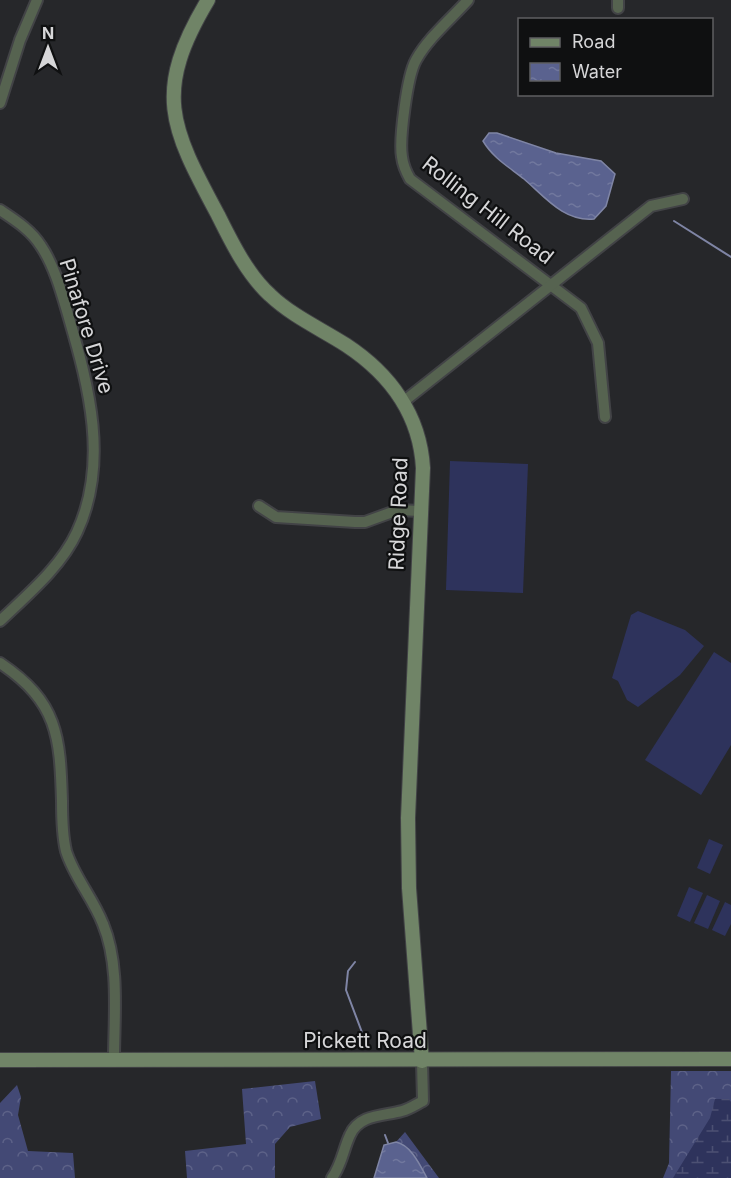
<svg xmlns="http://www.w3.org/2000/svg" width="731" height="1178" viewBox="0 0 731 1178" font-family="Inter,sans-serif">
  <style>
    .grass { fill: #2e335c }
    .forest { fill: url(#forest-crowns) }
    .wetland { fill: url(#wetland-marsh) }
    .water { fill: url(#water-ripples); stroke: #7f85a5; stroke-width: 1.5 }
    .lines { fill: none; stroke-linecap: round; stroke-linejoin: round }
    .stream { stroke: #7f85a5; stroke-width: 2 }
    .street-casing { stroke: #424346; stroke-width: 14 }
    .secondary-casing { stroke: #424346; stroke-width: 16 }
    .street { stroke: #566350; stroke-width: 10 }
    .secondary { stroke: #708467; stroke-width: 14 }
    .labels { text-anchor: middle; dominant-baseline: central; stroke-width: 4.5; stroke-linejoin: round; paint-order: stroke }
    .street-label { font-size: 21px; fill: #d6d6d8; stroke: #0f1011 }
  </style>
  <defs>
    <pattern id="forest-crowns" width="20" height="18" patternUnits="userSpaceOnUse" patternTransform="scale(1.5)"><rect width="20" height="18" fill="#434975"/><path d="M2 6a3 3 0 1 1 6 0M12 15a3 3 0 1 1 6 0" fill="none" stroke="#5d6288"/></pattern>
    <pattern id="wetland-marsh" width="20" height="14" patternUnits="userSpaceOnUse" patternTransform="scale(1.5)"><rect width="20" height="14" fill="#2e335c"/><path d="M1 5h8M5 5V1M11 12h8M15 12V8" fill="none" stroke="#4c5073"/></pattern>
    <pattern id="water-ripples" width="26" height="14" patternUnits="userSpaceOnUse" patternTransform="scale(1.5)"><rect width="26" height="14" fill="#5a628f"/><path d="M2 4q2-2 4 0t4 0M15 11q2-2 4 0t4 0" fill="none" stroke="#71789e"/></pattern>
  </defs>
  <rect width="100%" height="100%" fill="#26272a"/>
  <g class="grass">
    <path d="M450,461L528,464L523,593L446,590Z"/>
    <path d="M638,611L685,630L704,646L680,675L638,707L627,700L618,681L612,678L631,615Z"/>
    <path d="M714,652L731,663V745L701,795L645,760Z"/>
    <path d="M709,839L723,845L710,874L697,868Z"/>
    <path d="M689,887L703,893L690,922L677,916Z"/>
    <path d="M707,895L720,901L708,929L694,923Z"/>
    <path d="M725,902L731,905V924L725,936L712,930Z"/>
  </g>
  <g class="forest">
    <path d="M671,1071H731V1178H663L669,1163Z"/>
    <path d="M315,1081L321,1119L290,1127L275,1144V1178H187L185,1151L246,1144L242,1089Z"/>
    <path d="M17,1085L21,1097L18,1115L28,1151L73,1153L75,1178H0V1103Z"/>
    <path d="M405,1132L439,1178H427L419,1164L396,1142Z"/>
  </g>
  <path class="wetland" d="M715,1099H729L731,1102V1178H673L710,1118Z"/>
  <g class="water">
    <path d="M489,133H497L556,153L601,161L615,174L606,206L594,219C564,222 545,197 524,179C509,167 493,158 483,141Z"/>
    <path d="M396,1142C411,1145 420,1165 427,1178H374L384,1145Z"/>
  </g>
  <g class="lines">
    <g class="stream">
      <path d="M674,221L731,257"/>
      <path d="M355,962L348,971L346,990L363,1035"/>
      <path d="M385,1135L388,1143"/>
    </g>
    <g class="street-casing">
      <g id="street">
        <path d="M468,0C451,19 428,38 416,60C407,76 399,140 402,157C403,165 406,172 410,179L581,308L598,343L605,417"/>
        <path d="M618,0V8"/>
        <path d="M0,103L20,40L37,0"/>
        <path d="M0,210C15,220 31,230 41,246C55,267 62,294 69,318C89,387 109,463 77,532C61,567 27,595 0,621"/>
        <path d="M403,402L651,206L683,199"/>
        <path d="M259,506L276,517L355,522H365L398,510L420,511"/>
        <path d="M0,663C58,702 60,736 62,801C62,817 62,834 66,851C74,877 93,898 103,924C120,965 114,1016 114,1060"/>
        <path d="M332,1178C342,1164 343,1150 350,1135C359,1114 384,1116 402,1111C410,1109 417,1104 423,1101L422,1061"/>
      </g>
    </g>
    <g class="secondary-casing">
      <g id="secondary">
        <path d="M208,0C153,92 170,126 218,215C232,243 247,274 270,295C292,316 321,329 346,345C390,374 420,415 423,468L408,818L409,888L422,1061"/>
        <path d="M0,1060L731,1059"/>
      </g>
    </g>
    <use href="#street" class="street"/>
    <use href="#secondary" class="secondary"/>
  </g>
  <g class="labels">
    <g class="street-label">
      <text transform="translate(488 210) rotate(38)">Rolling Hill Road</text>
      <text transform="translate(87 326) rotate(73)">Pinafore Drive</text>
      <text transform="translate(398 514) rotate(-88)">Ridge Road</text>
      <text x="365" y="1040">Pickett Road</text>
    </g>
  </g>
  <rect x="518" y="18" width="195" height="78" fill="#0f1011" stroke="#5f5f61" stroke-width="1.5"/>
  <rect x="530" y="38" width="30" height="9" fill="#708467" stroke="#5f5f61" stroke-width="1.5"/>
  <text x="572" y="48" font-size="18" fill="#d6d6d8">Road</text>
  <rect x="530" y="63" width="30" height="18" fill="url(#water-ripples)" stroke="#5f5f61" stroke-width="1.5"/>
  <text x="572" y="78" font-size="18" fill="#d6d6d8">Water</text>
  <g transform="translate(48 48)" stroke="#0f1011" stroke-width="4.5" paint-order="stroke">
  <path d="M0-4.5L10 22L0 15L-10 22Z" fill="#d6d6d8"/>
  <text y="-9" font-size="16" font-weight="bold" text-anchor="middle" fill="#d6d6d8">N</text>
  </g>
</svg>
